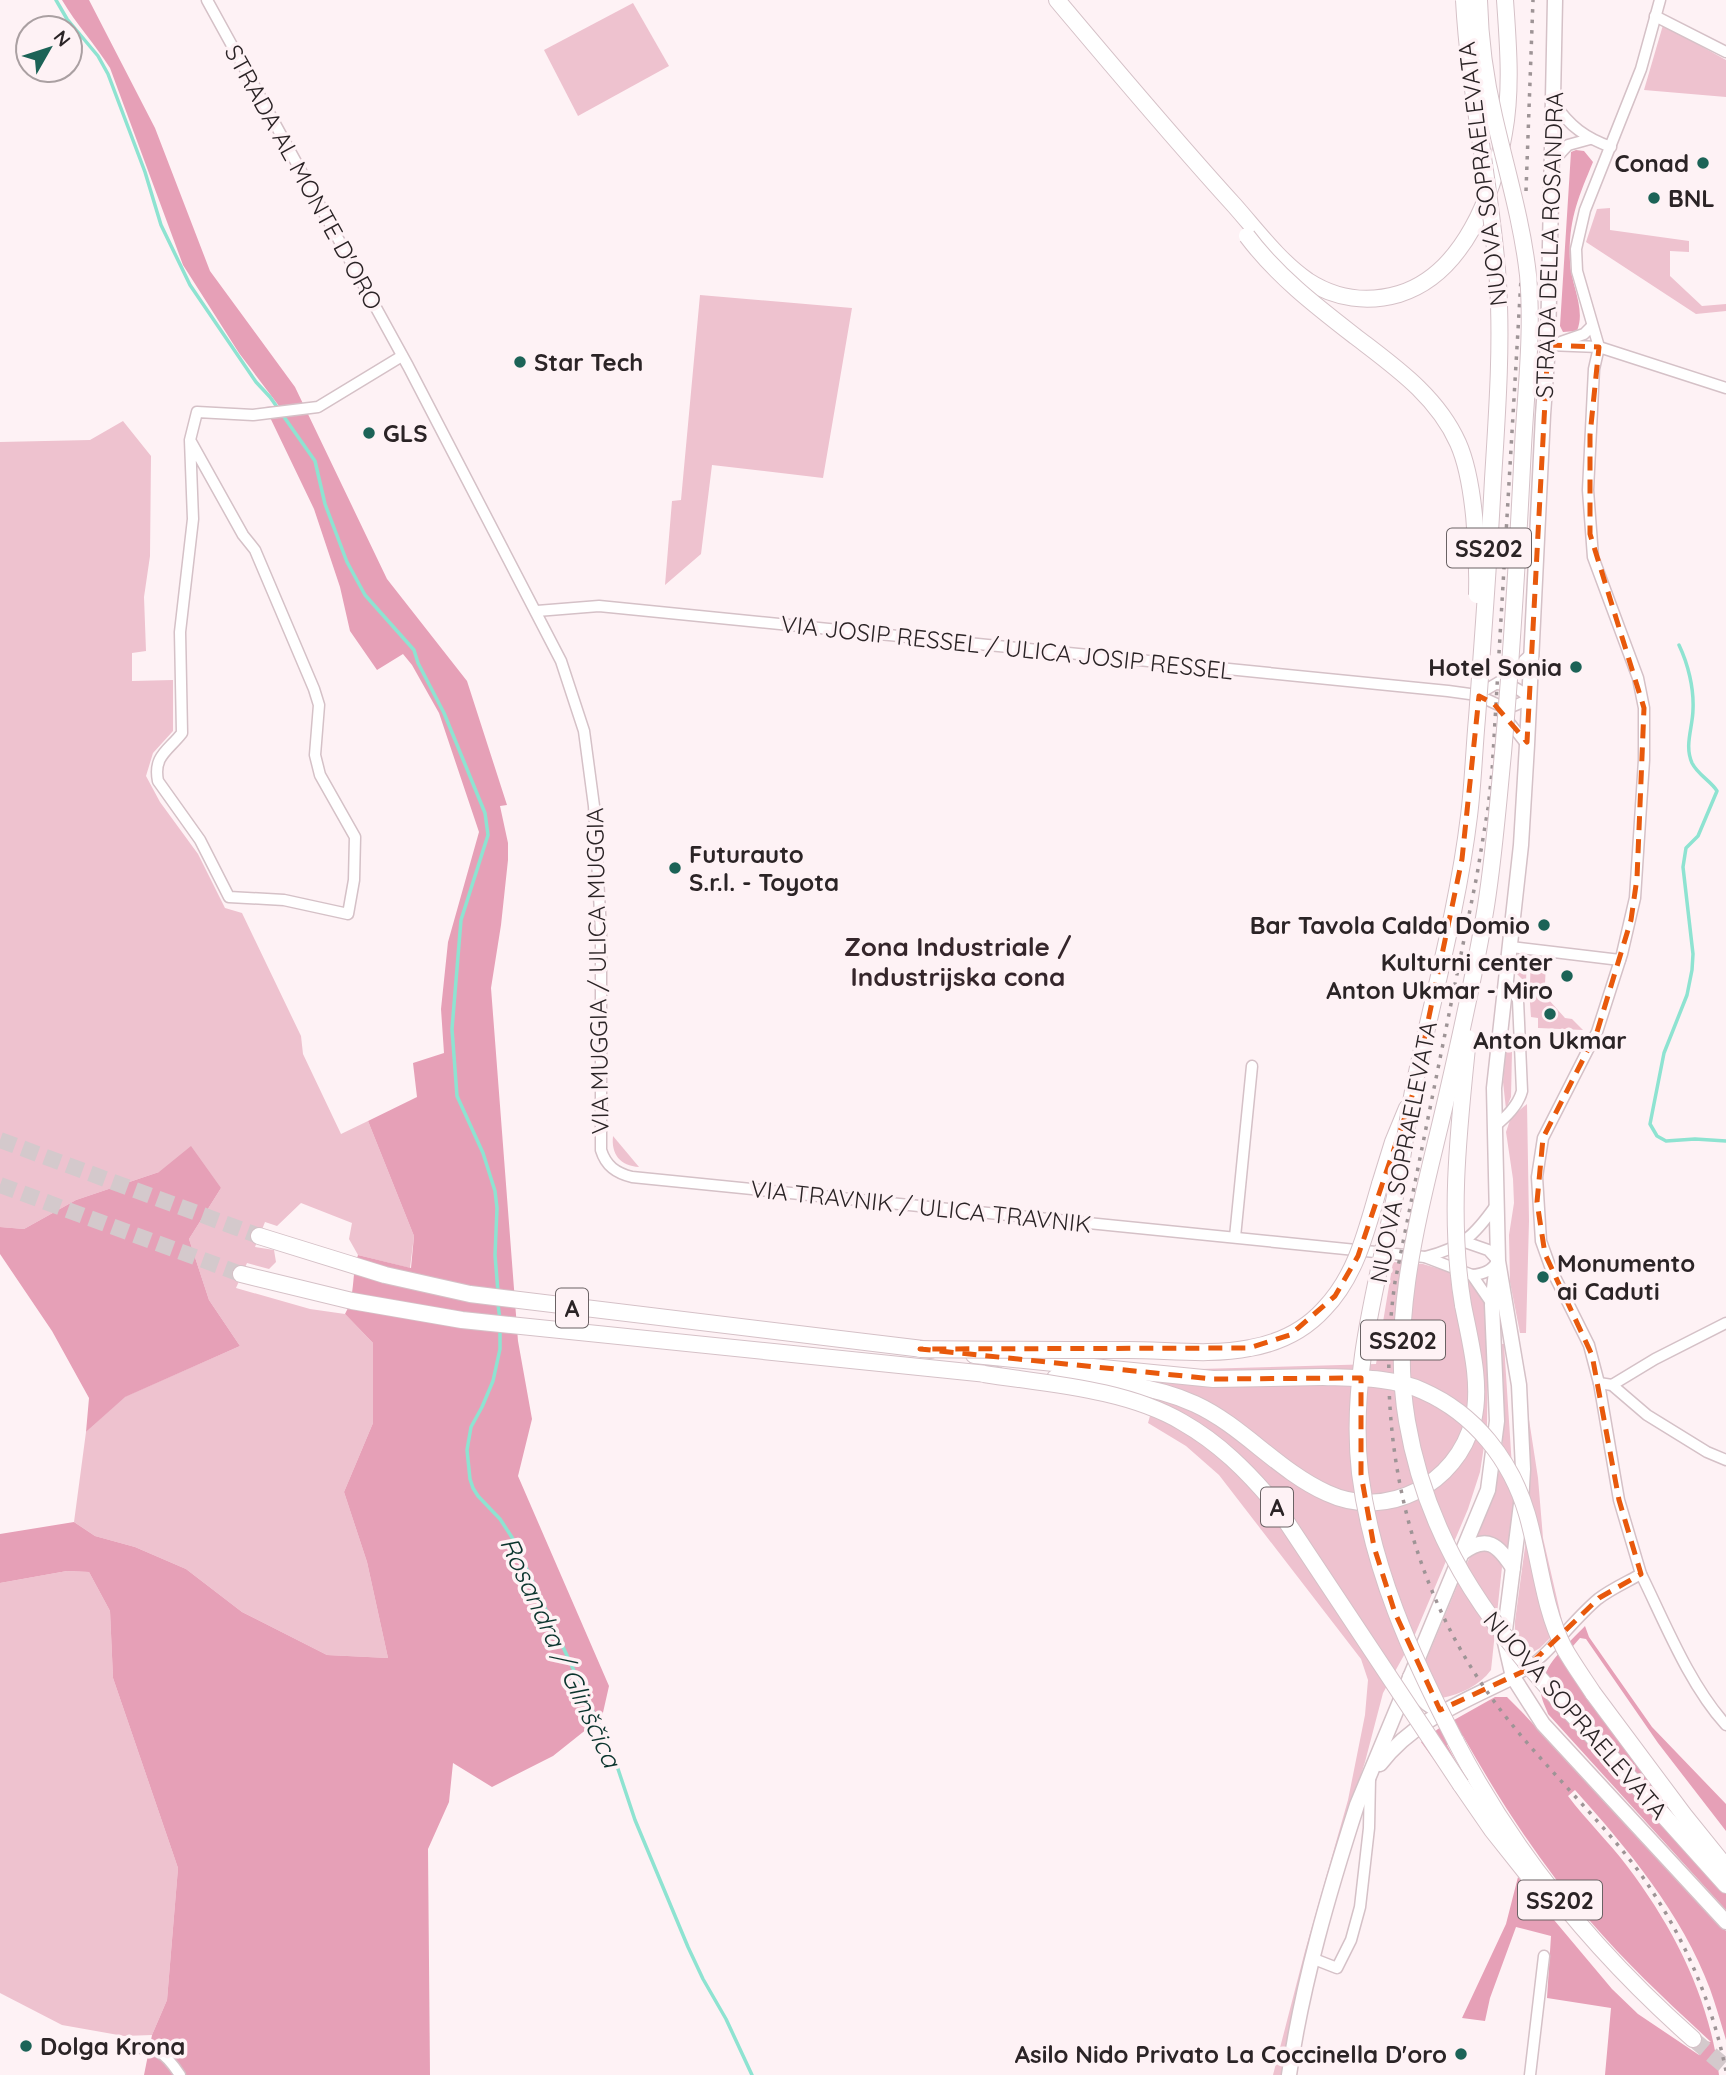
<svg xmlns="http://www.w3.org/2000/svg" width="1726" height="2075" viewBox="0 0 1726 2075" font-family="Quicksand,sans-serif">
  <style>
    .green { fill: #eec2cf }
    .forest { fill: #e6a0b7 }
    .lines { fill: none; stroke-linecap: round; stroke-linejoin: round }
    .stream { stroke: #8ee3d1; stroke-width: 3.5 }
    .highway-tunnel { stroke: #d4c9cc; stroke-width: 16; stroke-dasharray: 16 8; stroke-linecap: butt }
    .minor-casing { stroke: #d5c1c7; stroke-width: 13 }
    .major-casing { stroke: #d5c1c7; stroke-width: 17 }
    .highway-casing { stroke: #d5c1c7; stroke-width: 18 }
    .minor { stroke: #fff; stroke-width: 10 }
    .major { stroke: #fff; stroke-width: 14 }
    .highway { stroke: #fff; stroke-width: 16 }
    .rail { stroke: #9e9496; stroke-width: 3.5; stroke-dasharray: 3.5 7; stroke-linecap: butt }
    .highway-bridge-casing { stroke: #d5c1c7; stroke-width: 18; stroke-linecap: butt }
    .highway-bridge { stroke: #fff; stroke-width: 16 }
    .marked { fill: none; stroke: #e8590c; stroke-width: 5; stroke-dasharray: 14 9; stroke-linejoin: round }
    .poi-dot { fill: #1c6357; stroke: #fef2f5; stroke-width: 2.5 }
    .labels { text-anchor: middle; dominant-baseline: central; stroke-width: 7; stroke-linejoin: round; paint-order: stroke }
    .shield { fill: #fef2f5; stroke: #6a6264; stroke-width: 2 }
    .shield-label { font-size: 23px; font-weight: bold; fill: #2b2426 }
    .poi-label { font-size: 24px; font-weight: bold; fill: #2b2426; stroke: #fef2f5; text-anchor: start }
    .street-label { font-size: 24px; fill: #2b2426; stroke: #fef2f5 }
    .neighbourhood-label { font-size: 26px; font-weight: bold; fill: #35262b; stroke: #fef2f5 }
    .water-label { font-size: 26px; font-style: italic; fill: #0a342d; stroke: #fef2f5 }
  </style>
  <rect width="100%" height="100%" fill="#fef2f5"/>
  <g class="green">
    <path d="M633,3L669,66L578,116L544,50Z"/>
    <path d="M1663,25L1726,60V97L1644,90Z"/>
    <path d="M1610,208V230L1689,241V252L1670,251V276L1702,306L1726,304V311L1696,314L1586,242L1597,209Z"/>
    <path d="M700,295L852,308L823,478L712,465L701,554L665,585L672,501L681,500Z"/>
    <path d="M123,421L151,456L150,556L144,597L146,651L132,653V681L173,680V731L153,753L146,776L160,802L198,854L225,908L242,913L301,1036L303,1054L341,1134L368,1121L414,1236L410,1268L358,1255L349,1239L352,1223L301,1203L277,1226L265,1222L255,1247L274,1250L276,1262L269,1269L247,1263L236,1288L310,1309L345,1314L373,1343V1423L344,1492L367,1562L388,1658L327,1655L242,1612L186,1569L135,1547L95,1536L74,1522L86,1432L124,1397L240,1346L209,1300L189,1239L221,1188L159,1172L76,1200L24,1229L0,1227V442L90,440Z"/>
    <path d="M1527,953L1526,983L1517,974L1520,958Z"/>
    <path d="M1531,954L1549,957L1546,963L1545,984H1530Z"/>
    <path d="M1529,989L1540,990L1565,1018L1572,1019L1583,1030L1538,1028V1018L1531,1017Z"/>
    <path d="M1506,1051H1512L1511,1097L1506,1109L1503,1082Z"/>
    <path d="M1527,1104L1529,1221L1526,1333H1520L1510,1282L1509,1235L1514,1203L1513,1179L1506,1132L1511,1117Z"/>
    <path d="M613,1136L639,1167C620,1166 611,1154 613,1136Z"/>
    <path d="M1393,1262L1423,1264L1463,1276L1471,1282L1478,1292L1488,1310L1487,1427L1480,1472L1468,1509L1413,1639L1383,1693L1365,1762L1343,1830L1282,2075H1273L1305,1951L1348,1800L1365,1715L1368,1680L1361,1659L1219,1475L1186,1446L1148,1423L1163,1370L1376,1364Z"/>
    <path d="M1502,1344H1504L1514,1498L1509,1549L1495,1540L1477,1538C1485,1517 1493,1497 1498,1475C1507,1433 1503,1388 1502,1344Z"/>
    <path d="M1528,1413L1538,1478L1543,1538L1563,1625L1540,1648L1514,1663L1515,1621L1525,1547L1529,1499Z"/>
    <path d="M1480,1549C1492,1550 1499,1556 1502,1567L1491,1670C1479,1686 1461,1694 1442,1698L1422,1670L1466,1565L1471,1555Z"/>
    <path d="M67,1571L89,1572L110,1611L113,1678L178,1868L167,2000L152,2035L124,2036L62,2025L0,1993V1583Z"/>
  </g>
  <g class="forest">
    <path d="M62,0H89L155,128L210,271L295,387L387,579L467,681L507,805L500,806L508,843V860L501,925L491,988L518,1341L532,1419L518,1476L609,1686L602,1717L553,1756L492,1787L453,1763L449,1802L428,1849L430,2075H144L152,2035L167,2000L178,1868L113,1678L110,1611L89,1572L67,1571L0,1583V1534L74,1522L95,1536L135,1547L186,1569L242,1612L327,1655L388,1658L367,1562L344,1492L373,1423V1343L345,1314C356,1295 351,1275 358,1255L411,1268L414,1236L368,1121L417,1097L413,1063L444,1053L441,1009L448,942L479,832L439,713L412,665L403,654L377,670L350,631L340,587L314,509L265,407L279,406L239,353L183,265L110,68C95,44 76,24 62,0Z"/>
    <path d="M1576,150L1584,151L1593,162C1578,198 1568,221 1570,262C1571,285 1586,309 1577,331L1563,332L1560,326L1571,152Z"/>
    <path d="M191,1146L221,1188L189,1239L209,1300L240,1346L125,1397L86,1432L89,1398L52,1331L0,1254V1227L24,1229L76,1200L159,1172Z"/>
    <path d="M1585,1626L1589,1637L1652,1727L1726,1804V1831L1658,1743L1586,1639L1580,1638L1573,1646L1577,1657L1664,1797L1661,1800L1591,1722L1580,1733L1726,1894V1910L1548,1714C1546,1708 1541,1699 1541,1692C1540,1667 1569,1643 1585,1626Z"/>
    <path d="M1495,1697H1507L1521,1711L1726,1931V2040C1721,2023 1716,2006 1710,1989C1682,1914 1628,1849 1575,1790L1568,1796C1586,1820 1609,1842 1627,1866C1674,1928 1709,1997 1719,2075H1605L1611,2008L1547,1998L1551,1936L1516,1927L1490,1998L1485,2021L1462,2018L1506,1924L1518,1877L1612,1989L1638,2014L1699,2055L1693,2039L1711,2042C1669,2003 1627,1964 1590,1921C1541,1865 1500,1801 1463,1736L1447,1745L1466,1780L1455,1789L1421,1742L1438,1729Z"/>
  </g>
  <g class="lines">
    <g class="stream">
      <path d="M56,0L67,19L98,56L108,74L145,172L161,225L190,285L256,382L270,397L315,461L325,504L347,562L365,595L414,650L418,663L444,713L485,813L488,835L461,920L452,1029L457,1096L483,1153L495,1191L497,1208L495,1255L498,1292"/>
      <path d="M1679,645C1688,664 1694,688 1693,709C1693,727 1684,745 1692,763C1698,775 1711,781 1717,791L1698,836L1686,848L1683,867L1693,954L1692,970L1687,995L1664,1053L1650,1124L1657,1136L1666,1141L1695,1139L1726,1141"/>
      <path d="M498,1304L500,1320"/>
      <path d="M500,1328V1349L493,1381L482,1407L471,1427L467,1450L470,1479L473,1488L478,1496L500,1519L513,1539L614,1757L635,1820L688,1947L703,1979L726,2019L752,2075"/>
    </g>
    <g class="highway-tunnel">
      <path d="M0,1140L259,1236"/>
      <path d="M0,1185L241,1274"/>
      <path d="M1693,2039L1726,2067"/>
    </g>
    <g class="minor-casing">
      <g id="minor">
        <path d="M207,0L408,366L561,661L584,731L594,806L601,931V1150C606,1166 616,1173 632,1177L1425,1257L1472,1275L1492,1304"/>
        <path d="M1655,16L1726,52"/>
        <path d="M1555,104C1569,126 1586,138 1611,147"/>
        <path d="M1553,161L1568,145L1590,139"/>
        <path d="M1561,342L1584,334L1592,326"/>
        <path d="M1548,345L1599,347L1726,388"/>
        <path d="M190,440L243,535L255,550L314,689L319,705L315,755L320,775L355,837L354,880L348,914L284,900L229,897L200,840L158,781C153,756 168,751 182,733L180,632L193,519L190,440L197,412L253,415L318,407L402,356"/>
        <path d="M537,611L599,606L1448,691L1477,695L1503,707H1511L1530,699C1519,688 1512,685 1497,684"/>
        <path d="M1477,695L1504,679L1531,654"/>
        <path d="M1505,717L1527,745"/>
        <path d="M1511,947L1620,960"/>
        <path d="M1494,1127C1506,1117 1518,1106 1522,1091L1518,1000L1507,982"/>
        <path d="M1235,1237L1252,1066"/>
        <path d="M1465,1242L1488,1250L1498,1261C1491,1271 1484,1274 1472,1275"/>
        <path d="M1425,1257C1462,1248 1475,1235 1496,1205"/>
        <path d="M1599,1383L1612,1385L1647,1415L1707,1452L1726,1460"/>
        <path d="M1612,1385L1655,1359L1726,1323"/>
        <path d="M1641,1574C1665,1623 1689,1684 1726,1725"/>
        <path d="M1513,1677C1549,1658 1568,1624 1598,1599C1611,1589 1627,1582 1641,1574L1619,1500L1599,1383L1589,1345L1551,1269L1541,1241L1537,1177L1543,1138L1597,1032L1622,954L1635,898L1644,760V708L1638,678L1593,557L1588,490L1594,369L1599,347L1577,271L1576,249L1585,210L1641,69L1660,0"/>
        <path d="M1314,1959L1337,1968L1351,1940L1360,1907L1369,1828L1370,1778"/>
        <path d="M131,2047C159,2049 164,2051 180,2075"/>
        <path d="M1530,2075L1544,1956"/>
      </g>
    </g>
    <g class="major-casing">
      <g id="major">
        <path d="M1555,0L1548,345L1543,415L1527,745L1521,845L1494,1088L1498,1261L1519,1385L1523,1469L1521,1504L1504,1638L1513,1677L1543,1724L1726,1922"/>
        <path d="M1462,1553C1487,1534 1498,1545 1513,1568"/>
        <path d="M1410,1677C1417,1694 1425,1708 1444,1711"/>
        <path d="M1380,1764C1414,1720 1465,1701 1513,1677"/>
        <path d="M1289,2075C1302,1984 1329,1892 1357,1805L1488,1490L1497,1421L1492,1305L1496,1272"/>
      </g>
    </g>
    <g class="highway-casing">
      <g id="highway">
        <path d="M1057,0C1115,69 1173,138 1234,205C1257,231 1279,261 1308,281C1336,299 1368,303 1399,294C1464,274 1494,193 1504,133C1512,89 1508,43 1505,0"/>
        <path d="M1380,1184L1393,1142L1407,1108"/>
        <path d="M259,1236L385,1275L470,1294L931,1350"/>
        <path d="M241,1274L352,1301L462,1320L997,1375"/>
        <path d="M974,1355L1213,1379L1323,1377"/>
        <path d="M1055,1378C1102,1381 1151,1384 1195,1404C1243,1426 1278,1471 1327,1493C1387,1521 1457,1484 1473,1421C1482,1384 1470,1341 1463,1305"/>
        <path d="M1593,1693L1684,1815L1726,1867"/>
        <path d="M1585,1728L1726,1885"/>
        <path d="M1455,1740C1513,1853 1597,1954 1693,2039"/>
        <path d="M1461,1785L1492,1830L1539,1889"/>
      </g>
    </g>
    <use href="#minor" class="minor"/>
    <use href="#major" class="major"/>
    <use href="#highway" class="highway"/>
    <g class="rail">
      <path d="M1526,191L1533,0"/>
      <path d="M1522,262L1492,772L1488,808L1477,875L1395,1282C1374,1429 1406,1583 1496,1704C1539,1762 1593,1811 1637,1869C1681,1930 1711,1997 1726,2071"/>
    </g>
    <g class="highway-bridge-casing">
      <g id="highway-bridge">
        <path d="M1479,0C1480,39 1485,78 1494,116C1506,169 1522,221 1528,275C1533,332 1526,390 1523,446C1518,549 1512,651 1503,753C1498,804 1494,855 1486,906C1476,968 1462,1030 1448,1091C1424,1198 1388,1310 1407,1421C1429,1551 1497,1635 1585,1728"/>
        <path d="M1247,236C1277,276 1316,306 1356,337C1395,367 1437,396 1458,443C1475,481 1478,553 1477,595"/>
        <path d="M1463,1305C1448,1217 1459,1126 1468,1038"/>
        <path d="M920,1349C990,1350 1059,1350 1128,1350C1168,1350 1211,1356 1250,1348C1278,1343 1305,1330 1324,1309C1357,1275 1367,1228 1380,1184"/>
        <path d="M984,1374C1048,1384 1126,1389 1182,1422C1219,1443 1247,1471 1274,1503L1461,1785"/>
        <path d="M1323,1377C1356,1378 1393,1377 1423,1391C1475,1414 1511,1460 1527,1514C1540,1558 1543,1607 1564,1648C1573,1664 1584,1679 1593,1693"/>
        <path d="M1455,1740C1411,1655 1372,1569 1360,1473C1349,1378 1377,1283 1396,1192C1403,1157 1407,1121 1414,1086C1433,997 1458,907 1469,816C1473,784 1474,751 1477,718C1483,638 1489,559 1493,479C1497,414 1502,348 1498,283C1492,188 1469,95 1464,0"/>
      </g>
    </g>
    <use href="#highway-bridge" class="highway-bridge"/>
  </g>
  <path class="marked" d="M1548,345L1599,347L1590,435V534L1644,708L1637,878L1631,920L1597,1032L1543,1138L1537,1202L1545,1254L1592,1355L1619,1500L1641,1574L1599,1598L1522,1672L1440,1710L1395,1613L1374,1547L1361,1474V1378L1213,1379L920,1349L1249,1348L1290,1335L1335,1296L1358,1256L1413,1093L1462,859L1479,696L1494,704L1527,742Z"/>
  <g class="poi-dot">
    <circle cx="1703" cy="163" r="7"/>
    <circle cx="1654" cy="198" r="7"/>
    <circle cx="520" cy="362" r="7"/>
    <circle cx="369" cy="433" r="7"/>
    <circle cx="1576" cy="667" r="7"/>
    <circle cx="675" cy="868" r="7"/>
    <circle cx="1544" cy="925" r="7"/>
    <circle cx="1567" cy="976" r="7"/>
    <circle cx="1550" cy="1014" r="7"/>
    <circle cx="1543" cy="1277" r="7"/>
    <circle cx="26" cy="2046" r="7"/>
    <circle cx="1461" cy="2054" r="7"/>
  </g>
  <g class="labels">
    <g class="shield">
      <rect x="1447" y="528.5" width="84" height="39" rx="5"/>
      <rect x="556" y="1288.5" width="32" height="39" rx="5"/>
      <rect x="1361" y="1320.5" width="84" height="39" rx="5"/>
      <rect x="1261" y="1487.5" width="32" height="39" rx="5"/>
      <rect x="1518" y="1880.5" width="84" height="39" rx="5"/>
    </g>
    <g class="shield-label">
      <text x="1489" y="548">SS202</text>
      <text x="572" y="1308">A</text>
      <text x="1403" y="1340">SS202</text>
      <text x="1277" y="1507">A</text>
      <text x="1560" y="1900">SS202</text>
    </g>
    <g class="poi-label">
      <text x="1689" y="163" text-anchor="end">Conad</text>
      <text x="1668" y="198">BNL</text>
      <text x="534" y="362">Star Tech</text>
      <text x="383" y="433">GLS</text>
      <text x="1562" y="667" text-anchor="end">Hotel Sonia</text>
      <text x="689" y="854">Futurauto<tspan x="689" dy="28">S.r.l. - Toyota</tspan></text>
      <text x="1530" y="925" text-anchor="end">Bar Tavola Calda Domio</text>
      <text x="1553" y="962" text-anchor="end">Kulturni center<tspan x="1553" dy="28">Anton Ukmar - Miro</tspan></text>
      <text x="1550" y="1040" text-anchor="middle">Anton Ukmar</text>
      <text x="1557" y="1263">Monumento<tspan x="1557" dy="28">ai Caduti</tspan></text>
      <text x="40" y="2046">Dolga Krona</text>
      <text x="1447" y="2054" text-anchor="end">Asilo Nido Privato La Coccinella D'oro</text>
    </g>
    <g class="street-label">
      <text transform="translate(1482 174) rotate(-97)">NUOVA SOPRAELEVATA</text>
      <text transform="translate(304 177) rotate(61)">STRADA AL MONTE D'ORO</text>
      <text transform="translate(1549 245) rotate(-88)">STRADA DELLA ROSANDRA</text>
      <text transform="translate(1007 647) rotate(6)">VIA JOSIP RESSEL / ULICA JOSIP RESSEL</text>
      <text transform="translate(597 971) rotate(-91)">VIA MUGGIA / ULICA MUGGIA</text>
      <text transform="translate(1403 1152) rotate(-79)">NUOVA SOPRAELEVATA</text>
      <text transform="translate(921 1206) rotate(6)">VIA TRAVNIK / ULICA TRAVNIK</text>
      <text transform="translate(1576 1715) rotate(49)">NUOVA SOPRAELEVATA</text>
    </g>
    <g class="neighbourhood-label">
      <text x="958" y="946">Zona Industriale /<tspan x="958" dy="30">Industrijska cona</tspan></text>
    </g>
    <g class="water-label">
      <text transform="translate(561 1652) rotate(65)">Rosandra / Glinščica</text>
    </g>
  </g>
  <g transform="translate(49 49) rotate(51)"><circle r="33" fill="#fef2f5" stroke="#aaa0a2" stroke-width="2"/>
  <path d="M0-5L12 26L0 18L-12 26Z" fill="#1c6357"/>
  <text y="-10" font-size="19" font-weight="bold" text-anchor="middle" fill="#2b2426">N</text>
  </g>
</svg>
